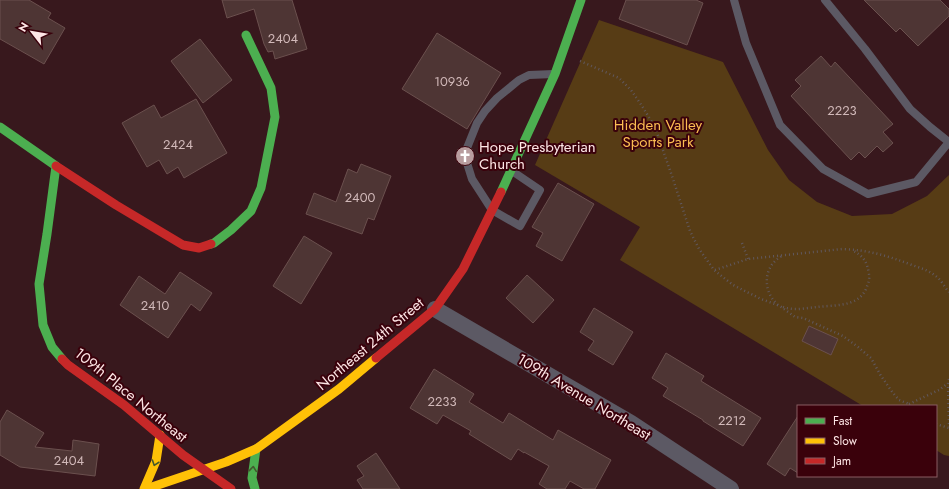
<svg xmlns="http://www.w3.org/2000/svg" width="949" height="489" viewBox="0 0 949 489" font-family="Jost,sans-serif">
  <style>
    .green { fill: #573c15 }
    .building { fill: #4e3534; stroke: #6b504e }
    .lines { fill: none; stroke-linecap: round; stroke-linejoin: round }
    .path { stroke: #61585e; stroke-width: 2.5; stroke-dasharray: 1 3; stroke-linecap: butt }
    .lane { stroke: #5c5964; stroke-width: 8 }
    .street { stroke: #5c5964; stroke-width: 16 }
    .fast { stroke: #4caf50; stroke-width: 9 }
    .slow { stroke: #ffc107; stroke-width: 9 }
    .jam { stroke: #c62828; stroke-width: 9 }
    .oneway { stroke: #43582e }
    .labels { text-anchor: middle; dominant-baseline: central; stroke-width: 4; stroke-linejoin: round; paint-order: stroke }
    .number-label { font-size: 13px; fill: #d1b9b9 }
    .park-label { font-size: 15px; fill: #fabc52; stroke: #3a010b }
    .poi-label { font-size: 15px; fill: #fde5e5; stroke: #3a010b; text-anchor: start }
    .street-label { font-size: 15px; fill: #fde5e5; stroke: #3a010b }
  </style>
  <rect width="100%" height="100%" fill="#38181d"/>
  <path class="green" d="M599,20L723,62L768,150L789,180L817,202L852,216L892,214L927,196L949,175V456L944,455L936,450V406H863L620,260L640,227L535,165Z"/>
  <g class="building">
    <path d="M0,0H29L51,13L48,18L65,28L44,64L0,39Z"/>
    <path d="M222,0H292L307,49L275,59L273,51L268,52L264,44L254,9L227,18Z"/>
    <path d="M626,0H696L703,3L687,45L619,19Z"/>
    <path d="M864,0H940L949,9V16L918,46L900,28L896,32Z"/>
    <path d="M437,33L501,73L467,129L402,89Z"/>
    <path d="M200,39L232,80L203,103L171,61Z"/>
    <path d="M821,56L831,67L835,62L893,124L883,132L893,143L883,152L877,146L865,158L859,152L851,160L791,96L801,86L795,80Z"/>
    <path d="M196,99L227,153L184,178L178,167L167,174L159,160L147,167L122,123L154,105L161,118Z"/>
    <path d="M361,164L391,176L374,220L368,218L362,234L306,214L314,193L336,202L348,169L357,173Z"/>
    <path d="M558,183L594,204L562,261L536,246L543,233L532,227Z"/>
    <path d="M304,236L332,253L301,304L273,286Z"/>
    <path d="M180,272L212,293L200,311L191,304L168,338L120,305L139,276L165,294Z"/>
    <path d="M527,275L554,300L533,323L506,298Z"/>
    <path d="M594,308L633,332L613,365L588,350L594,341L580,332Z"/>
    <path d="M809,326L838,339L831,355L802,341Z"/>
    <path d="M666,353L704,376L701,381L761,418L743,446L703,421V420L663,396L668,388L652,378Z"/>
    <path d="M434,369L474,394L469,402L503,423L509,413L553,440L558,430L611,460L595,489H584L570,481L565,489H547L539,484L549,466L524,452V453L518,449L511,460L469,434L471,431L443,415L437,424L410,408Z"/>
    <path d="M7,410L44,433L35,447L72,451L73,440L99,444L95,476L20,467L0,455V422Z"/>
    <path d="M798,416V473L790,468L785,476L767,464Z"/>
    <path d="M376,453L400,489H363L357,480L364,476L357,466Z"/>
  </g>
  <g class="lines">
    <g class="path">
      <path d="M580,61L619,78L631,90L642,106L655,127L673,179L690,231L699,249L714,270L733,285L761,299L780,306L795,317L803,318L843,336L858,347L871,358L881,376L893,393L899,400L909,404L910,406"/>
      <path d="M742,243L748,259"/>
      <path d="M715,270L748,259L842,249C869,250 888,256 912,265C921,268 930,271 937,277C942,281 945,288 949,292"/>
      <path d="M778,305C762,291 763,266 782,256"/>
      <path d="M783,307C794,311 806,308 817,307C834,305 858,307 866,289C868,284 870,279 869,274C867,261 863,256 852,250"/>
      <path d="M949,379L948,384L949,425"/>
      <path d="M909,404L939,390L947,384"/>
      <path d="M936,424L949,428"/>
    </g>
    <g class="lane">
      <path d="M734,0L746,43L780,125L823,169L868,194L916,182L949,142"/>
      <path d="M825,0L865,49L910,109L930,127L949,142"/>
      <path d="M512,171L540,190L520,226L492,210L472,179L467,163V148L477,123L485,111L497,98L519,80L529,75L554,74"/>
    </g>
    <path class="street" d="M435,309L631,423L731,489"/>
    <g class="fast">
      <path d="M0,127L56,166L47,234L39,284L43,325L52,347L62,359"/>
      <path d="M501,192L555,74L581,0"/>
      <path d="M211,244L214,243L231,230L251,211L261,188L275,117L271,88L246,35"/>
      <path d="M255,489L252,478L256,449"/>
    </g>
    <g class="slow">
      <path d="M144,489L156,461L160,435"/>
      <path d="M146,489L226,462L256,449L339,389L376,358"/>
    </g>
    <g class="jam">
      <path d="M56,166L116,205L183,245L199,248L211,244"/>
      <path d="M376,358L435,309L463,269L501,192"/>
      <path d="M62,359L68,365L124,405L183,455L231,489"/>
    </g>
  </g>
  <defs><path id="oneway-chevron" d="M-2-3.5L2.5 0L-2 3.5" fill="none" stroke-width="1.6" stroke-linecap="round" stroke-linejoin="round"/></defs>
  <g class="oneway">
    <use href="#oneway-chevron" transform="translate(155 463) rotate(109)"/>
    <use href="#oneway-chevron" transform="translate(253 469) rotate(-84)"/>
  </g>
  <defs>
    <g id="church-disc" transform="scale(1)"><circle r="9.5" fill="#b89d9f" stroke="#3a010b"/><path d="M-1.2-6h2.4v3.5h3.3v2.4h-3.3V6h-2.4V-.1h-3.3v-2.4h3.3Z" fill="#fff"/></g>
  </defs>
  <g fill-rule="evenodd">
    <use href="#church-disc" x="465" y="156"/>
  </g>
  <g class="labels">
    <g class="number-label">
      <text x="283" y="38">2404</text>
      <text x="452" y="81">10936</text>
      <text x="842" y="110">2223</text>
      <text x="178" y="144">2424</text>
      <text x="360" y="197">2400</text>
      <text x="155" y="305">2410</text>
      <text x="442" y="401">2233</text>
      <text x="732" y="420">2212</text>
      <text x="69" y="460">2404</text>
    </g>
    <g class="park-label">
      <text x="658" y="125">Hidden Valley<tspan x="658" dy="17">Sports Park</tspan></text>
    </g>
    <g class="poi-label">
      <text x="479" y="147">Hope Presbyterian<tspan x="479" dy="17">Church</tspan></text>
    </g>
    <g class="street-label">
      <text transform="translate(370 344) rotate(-40)">Northeast 24th Street</text>
      <text transform="translate(131 395) rotate(39)">109th Place Northeast</text>
      <text transform="translate(584 397) rotate(31)">109th Avenue Northeast</text>
    </g>
  </g>
  <rect x="797" y="405" width="140" height="72" fill="#3a010b" stroke="#885c62"/>
  <rect x="805" y="418" width="20" height="6" fill="#4caf50" stroke="#885c62"/>
  <text x="833" y="425" font-size="12" fill="#fde5e5">Fast</text>
  <rect x="805" y="438" width="20" height="6" fill="#ffc107" stroke="#885c62"/>
  <text x="833" y="445" font-size="12" fill="#fde5e5">Slow</text>
  <rect x="805" y="458" width="20" height="6" fill="#c62828" stroke="#885c62"/>
  <text x="833" y="465" font-size="12" fill="#fde5e5">Jam</text>
  <g transform="translate(32 32) rotate(301)" stroke="#3a010b" stroke-width="3" paint-order="stroke">
  <path d="M0-3L7 15L0 10L-7 15Z" fill="#fde5e5"/>
  <text y="-6" font-size="11" font-weight="bold" text-anchor="middle" fill="#fde5e5">N</text>
  </g>
</svg>
